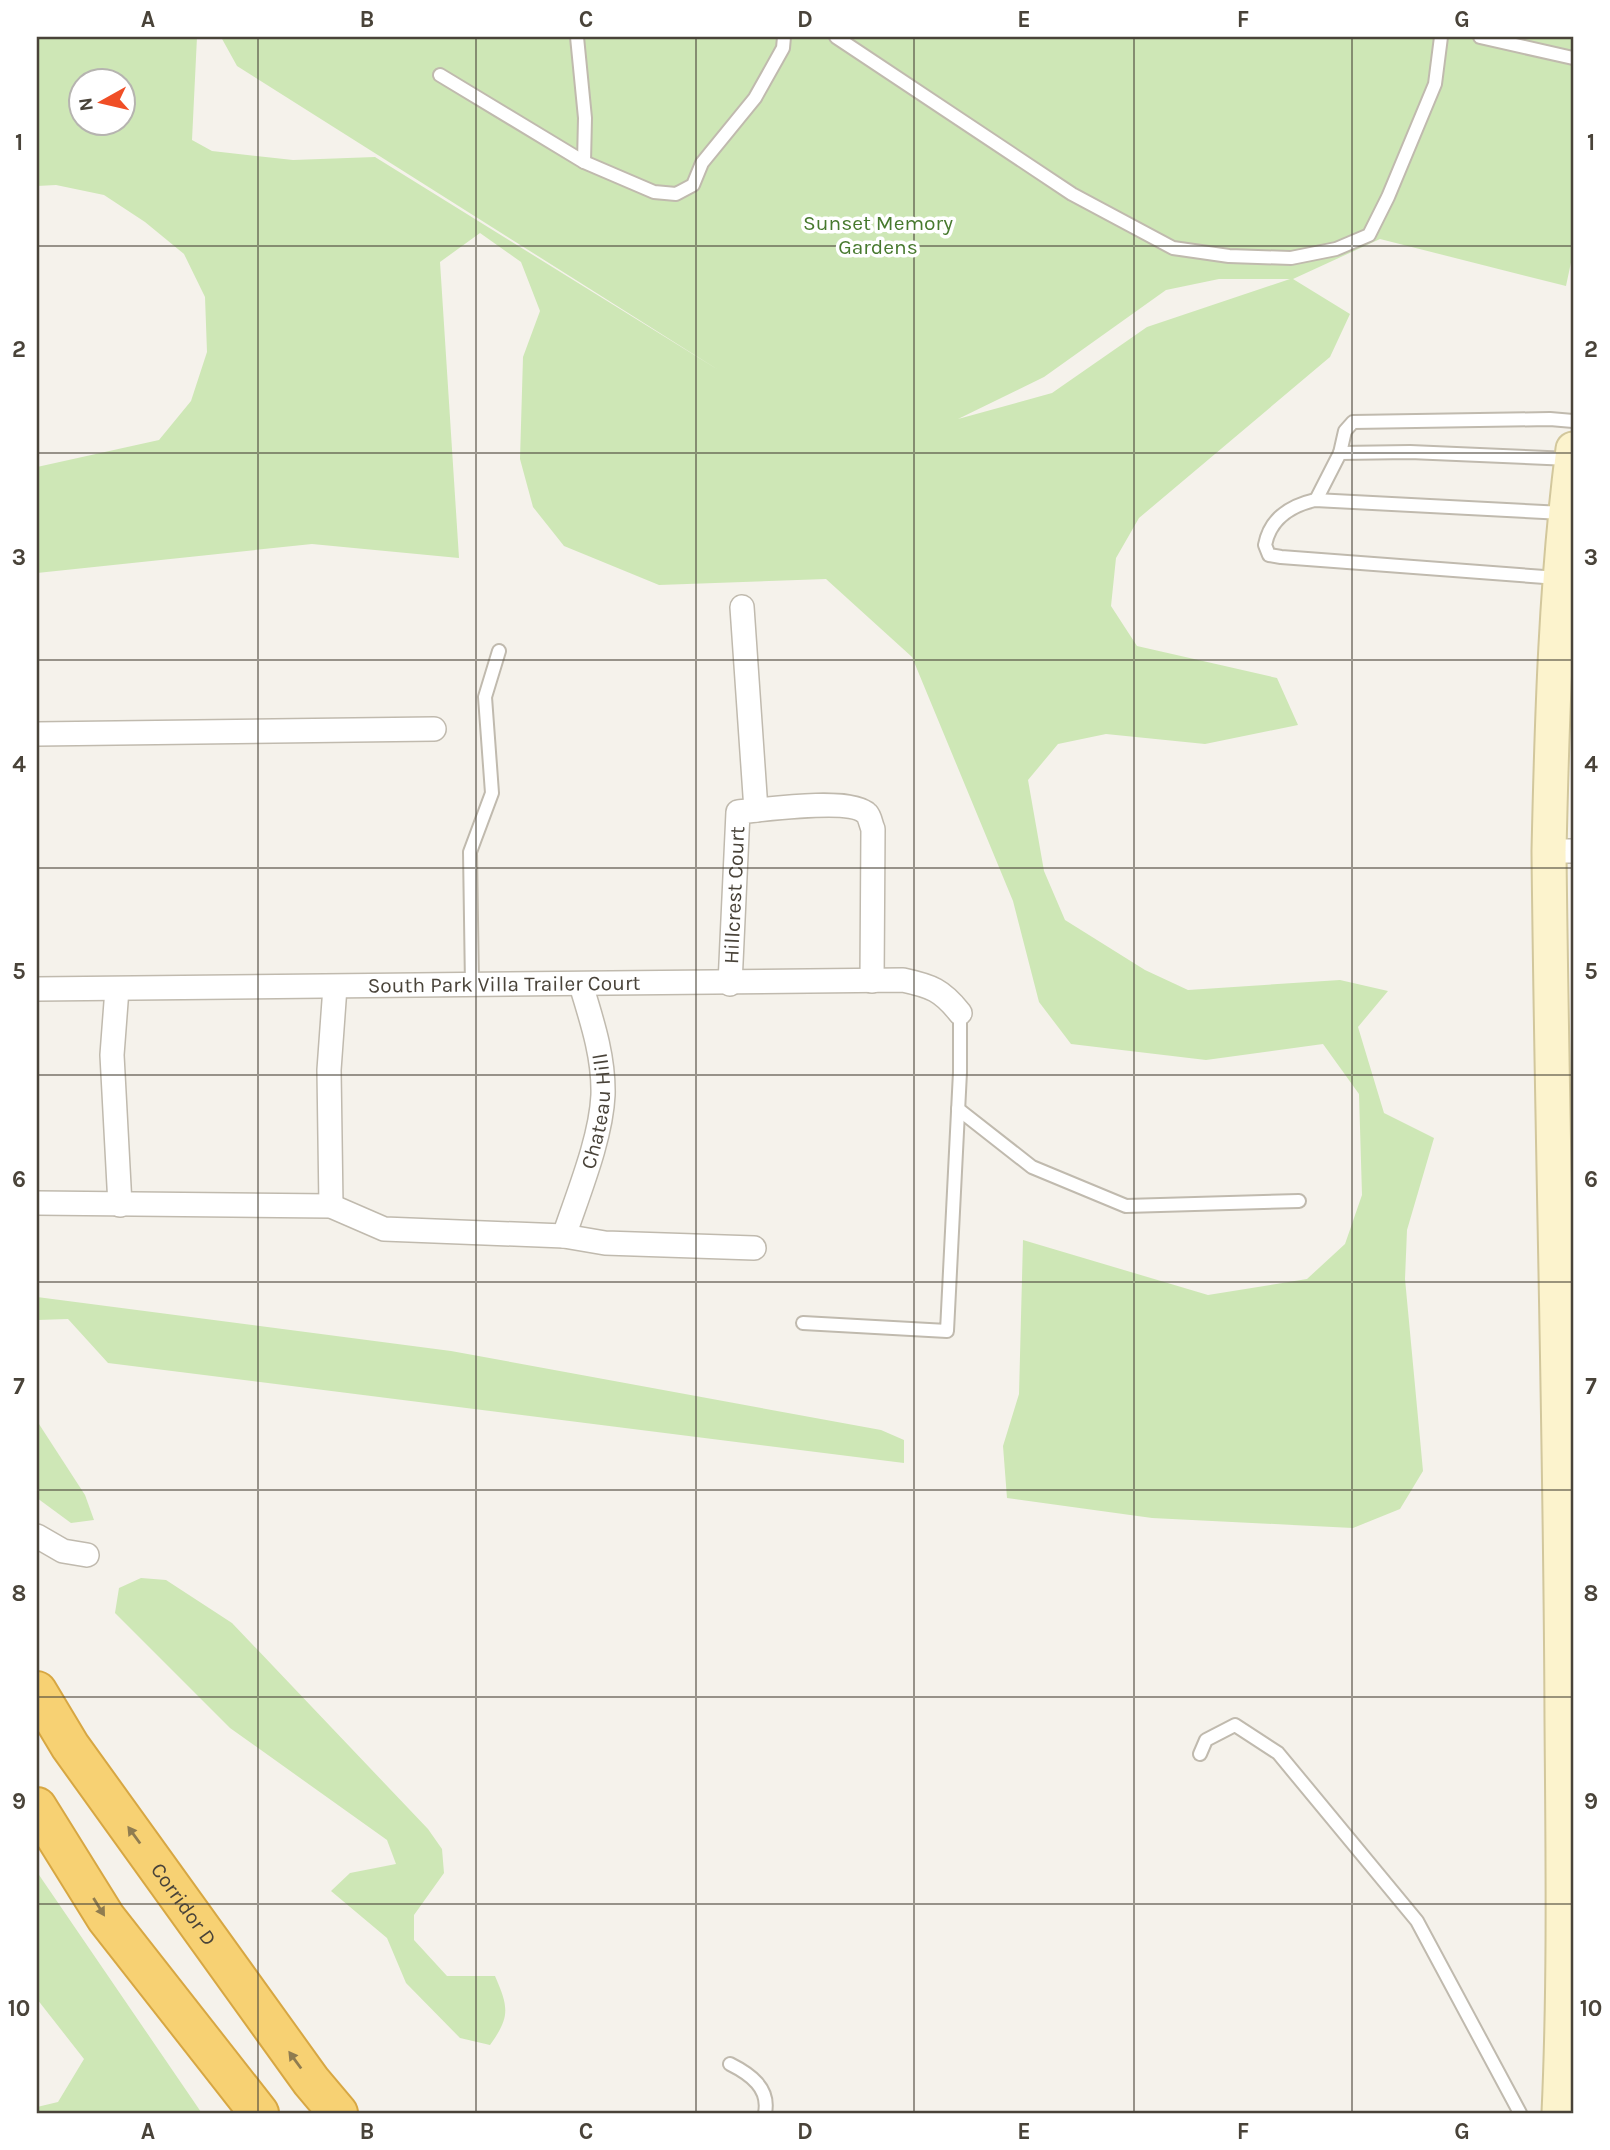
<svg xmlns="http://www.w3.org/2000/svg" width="1610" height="2150" viewBox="0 0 1610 2150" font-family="Karla,sans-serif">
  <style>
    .green { fill: #cee7b6; fill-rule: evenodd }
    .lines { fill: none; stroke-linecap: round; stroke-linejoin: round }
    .service-casing { stroke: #c0baae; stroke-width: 16 }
    .minor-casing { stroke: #c0baae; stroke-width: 26 }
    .secondary-casing { stroke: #d2c79c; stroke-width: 37 }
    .motorway-casing { stroke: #d7a743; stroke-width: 42 }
    .service { stroke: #fff; stroke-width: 12 }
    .minor { stroke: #fff; stroke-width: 23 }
    .secondary { stroke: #fcf3cd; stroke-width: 33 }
    .motorway { stroke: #f7d173; stroke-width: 38 }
    .oneway { fill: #8f7c50 }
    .grid { fill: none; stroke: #494339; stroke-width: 2; stroke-opacity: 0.55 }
    .labels { text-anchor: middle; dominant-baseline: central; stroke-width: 7; stroke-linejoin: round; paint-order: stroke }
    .park-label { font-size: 21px; fill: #47792e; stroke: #fff }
    .street-label { font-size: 21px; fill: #494339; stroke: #fff }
    .neatline { fill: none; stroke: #494339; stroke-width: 2.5 }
    .grid-label { font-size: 23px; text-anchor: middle; font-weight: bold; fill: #494339 }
  </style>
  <rect width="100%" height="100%" fill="#f5f2eb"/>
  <g class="green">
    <path d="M37,37H197L192,140L212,151L293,160L375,157L720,371L237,66L221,37H1573V253L1566,286L1380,239L1293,279L1350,314L1330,357L1139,518L1116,558L1111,606L1137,646L1277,678L1298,725L1205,744L1106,734L1058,744L1028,780L1044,871L1065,920L1145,970L1188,990L1340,980L1388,991L1358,1027L1384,1113L1434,1138L1407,1230L1405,1279L1423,1471L1400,1509L1353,1528L1152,1518L1007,1498L1003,1446L1019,1394L1023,1240L1208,1295L1307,1279L1345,1244L1362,1195L1359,1094L1323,1044L1206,1060L1071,1044L1039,1002L1013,901L912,657L826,579L659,585L564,546L533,507L520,459L523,357L540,311L521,262L480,233L440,262L459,558L312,544L37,573V467L159,440L191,401L207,352L205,297L184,254L145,222L104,195L56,185L37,186ZM80,80H122V122H80ZM1219,279H1290L1147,327L1052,393L958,419L1044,377L1166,290Z"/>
    <path d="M37,1297L451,1351L881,1430L904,1440V1463L108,1363L68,1319L37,1320Z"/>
    <path d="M37,1421L85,1495L94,1520L71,1523L37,1498Z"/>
    <path d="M141,1578L166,1580L232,1623L428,1829L442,1849L444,1873L414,1915V1940L447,1976H495C509,2008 510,2017 490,2045L460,2038L406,1983L387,1938L331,1891L350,1873L396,1864L387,1840L230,1728L115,1613L119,1588Z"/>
    <path d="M37,1872L201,2112L202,2113H37V2107L58,2102L84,2059L37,1999Z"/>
  </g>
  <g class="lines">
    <g class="service-casing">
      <g id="service">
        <path d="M577,37L585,118L584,162"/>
        <path d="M836,37L1072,194L1173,248L1229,256L1291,258L1336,249L1369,235L1388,197L1435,84L1441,37"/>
        <path d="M1480,37L1573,58"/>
        <path d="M440,75L584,162L654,192L676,194L693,185L702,163L755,98L783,48L784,37"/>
        <path d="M1340,453L1345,431L1353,422L1550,419L1573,421"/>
        <path d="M1316,500L1340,453L1410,452L1570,459"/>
        <path d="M1558,578L1281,557L1269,555L1265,545C1270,519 1289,506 1315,500L1563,513"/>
        <path d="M472,986L470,852L492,793L485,697L499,651"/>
        <path d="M958,1109L1032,1167L1126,1206L1299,1201"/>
        <path d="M803,1323L947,1331L960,1072V1013"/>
        <path d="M1200,1754L1206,1740L1235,1725L1278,1753L1417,1921L1520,2113"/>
        <path d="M730,2064C750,2074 770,2088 765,2113"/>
      </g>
    </g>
    <g class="minor-casing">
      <g id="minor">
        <path d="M742,607L756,810"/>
        <path d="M37,734L434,729"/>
        <path d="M1549,851H1573"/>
        <path id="s1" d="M730,984L738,812C760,810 852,797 867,814C870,817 871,825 873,829L872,981"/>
        <path id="s2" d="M37,989L903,980C931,986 942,990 960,1013"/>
        <path d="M117,989L112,1055L120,1205"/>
        <path d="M37,1203L331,1206L384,1229L564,1236L605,1243L754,1248"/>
        <path d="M331,1206L329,1070L335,987"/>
        <path id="s3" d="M564,1236C578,1194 601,1139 603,1095C604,1057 592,1021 581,985"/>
        <path d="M37,1536L63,1551L87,1555"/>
      </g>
    </g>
    <g class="secondary-casing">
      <path id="secondary" d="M1559,2113C1565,1982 1563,1851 1562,1720C1561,1430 1552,1141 1549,851C1552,717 1556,582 1573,449"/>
    </g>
    <g class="motorway-casing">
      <g id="motorway">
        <path id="s4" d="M37,1691L70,1746L311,2081L338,2113"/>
        <path d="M37,1807L106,1918L259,2113"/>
      </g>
    </g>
    <use href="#service" class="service"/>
    <use href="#minor" class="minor"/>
    <use href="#secondary" class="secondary"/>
    <use href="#motorway" class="motorway"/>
  </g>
  <defs><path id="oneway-solid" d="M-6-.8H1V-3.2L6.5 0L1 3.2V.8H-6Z" transform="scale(1.75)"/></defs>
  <g class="oneway">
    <use href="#oneway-solid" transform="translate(134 1835) rotate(-126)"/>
    <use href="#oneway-solid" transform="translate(99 1907) rotate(58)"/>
    <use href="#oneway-solid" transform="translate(295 2060) rotate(-126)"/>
  </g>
  <path class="grid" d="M258,37V2113M476,37V2113M696,37V2113M914,37V2113M1134,37V2113M1352,37V2113M37,246H1573M37,453H1573M37,660H1573M37,868H1573M37,1075H1573M37,1282H1573M37,1490H1573M37,1697H1573M37,1904H1573"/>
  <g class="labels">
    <g class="park-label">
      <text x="878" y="223">Sunset Memory<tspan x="878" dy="24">Gardens</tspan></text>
    </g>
    <g class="street-label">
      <text stroke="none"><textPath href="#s1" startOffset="89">Hillcrest Court</textPath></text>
      <text stroke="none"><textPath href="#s2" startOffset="467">South Park Villa Trailer Court</textPath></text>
      <text stroke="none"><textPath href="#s3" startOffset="130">Chateau Hill</textPath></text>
      <text stroke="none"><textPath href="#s4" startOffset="259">Corridor D</textPath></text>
    </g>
  </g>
  <rect width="1610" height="2150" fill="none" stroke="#ffffff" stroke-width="77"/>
  <g transform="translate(102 102) rotate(262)"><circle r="33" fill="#ffffff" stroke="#b6b4b0" stroke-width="2"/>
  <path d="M0-5L12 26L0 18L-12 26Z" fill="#f04e26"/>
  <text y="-10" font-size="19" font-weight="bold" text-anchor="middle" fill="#494339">N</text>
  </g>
  <rect x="38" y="38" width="1534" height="2074" class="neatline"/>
  <g class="grid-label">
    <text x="148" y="27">A</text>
    <text x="367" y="27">B</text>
    <text x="586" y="27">C</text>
    <text x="805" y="27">D</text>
    <text x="1024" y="27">E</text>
    <text x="1243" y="27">F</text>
    <text x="1462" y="27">G</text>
    <text x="19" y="150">1</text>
    <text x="1591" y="150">1</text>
    <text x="19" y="357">2</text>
    <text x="1591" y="357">2</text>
    <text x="19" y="565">3</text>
    <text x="1591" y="565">3</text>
    <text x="19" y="772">4</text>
    <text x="1591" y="772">4</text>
    <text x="19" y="979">5</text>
    <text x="1591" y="979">5</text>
    <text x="19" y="1187">6</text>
    <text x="1591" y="1187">6</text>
    <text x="19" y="1394">7</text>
    <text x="1591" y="1394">7</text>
    <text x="19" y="1601">8</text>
    <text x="1591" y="1601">8</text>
    <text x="19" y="1809">9</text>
    <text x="1591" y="1809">9</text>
    <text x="19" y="2016">10</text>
    <text x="1591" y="2016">10</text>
    <text x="148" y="2139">A</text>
    <text x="367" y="2139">B</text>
    <text x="586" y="2139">C</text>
    <text x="805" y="2139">D</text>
    <text x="1024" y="2139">E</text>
    <text x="1243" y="2139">F</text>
    <text x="1462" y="2139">G</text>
  </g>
</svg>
